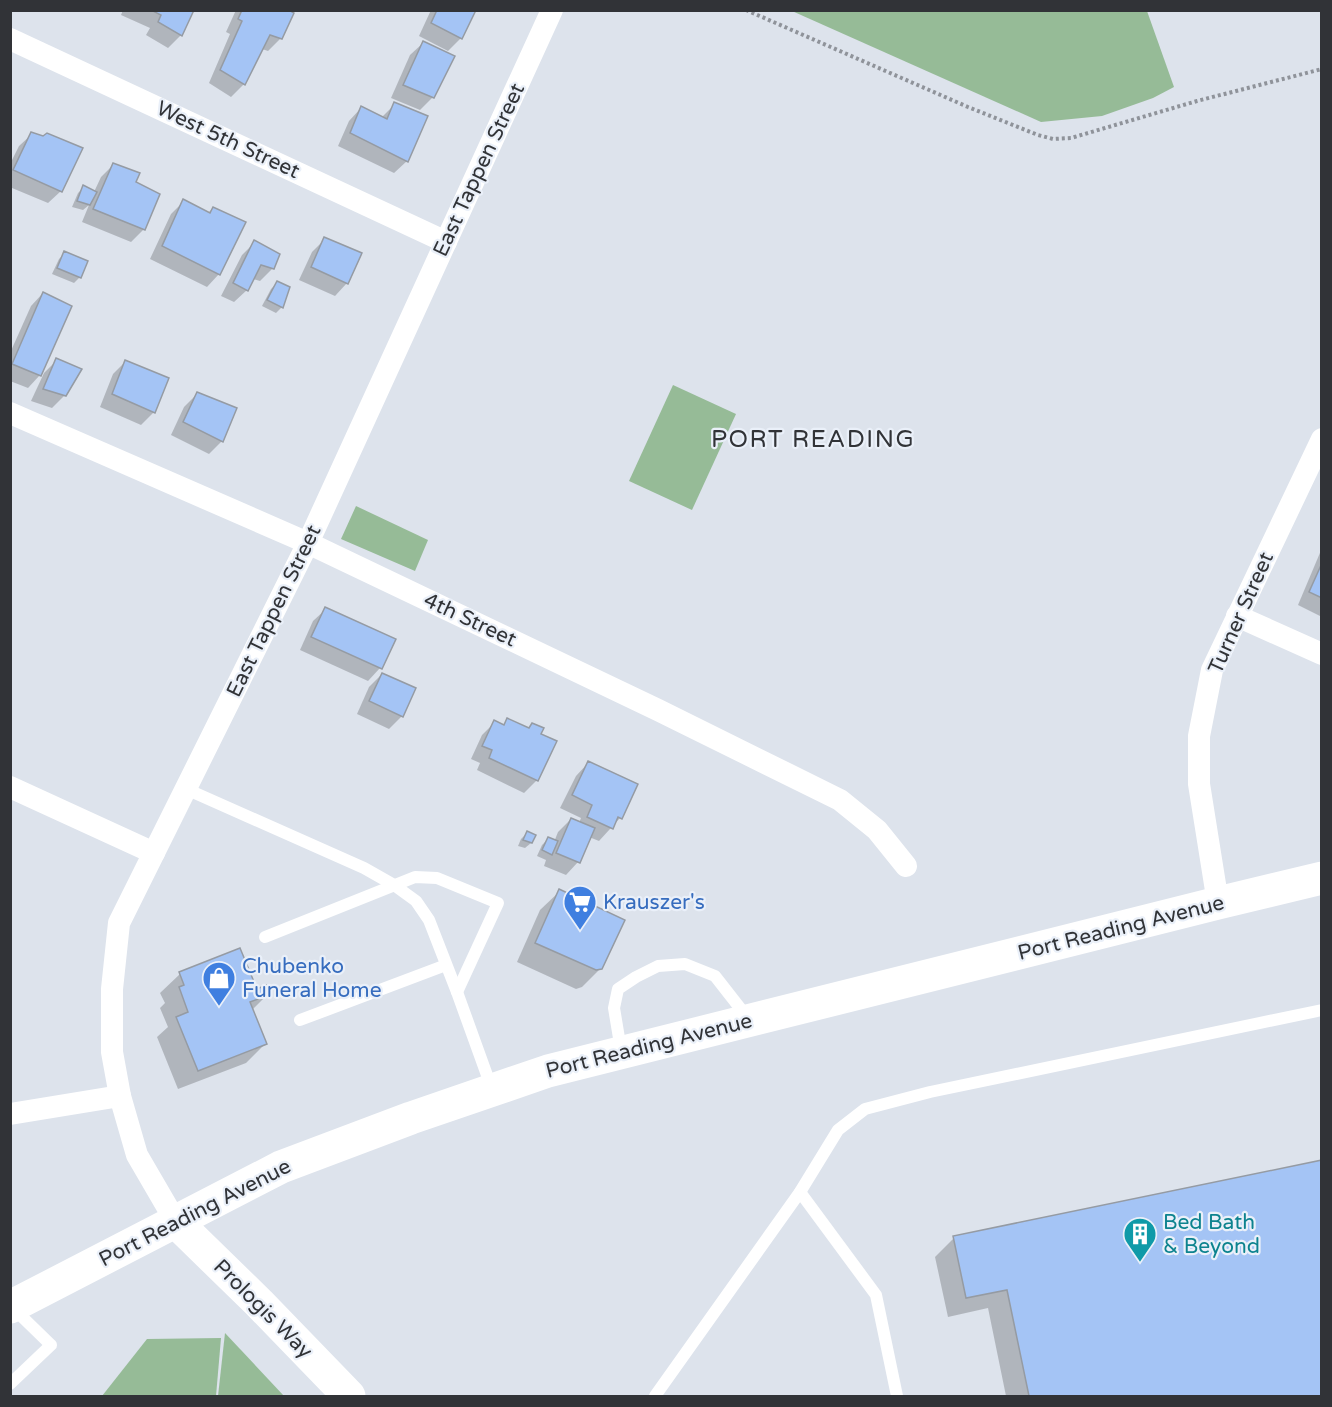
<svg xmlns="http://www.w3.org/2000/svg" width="1332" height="1407" viewBox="0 0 1332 1407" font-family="'Varela Round',sans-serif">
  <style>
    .green { fill: #96bb97 }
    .shadow { fill: #0003 }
    .building { fill: #a4c4f5; stroke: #959ba3; stroke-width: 1.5 }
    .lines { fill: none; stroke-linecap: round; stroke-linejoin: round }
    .path { stroke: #8f939a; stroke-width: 4; stroke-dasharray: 3 3; stroke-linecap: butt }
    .lane { stroke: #fff; stroke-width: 12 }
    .street { stroke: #fff; stroke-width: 22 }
    .secondary { stroke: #fff; stroke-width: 33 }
    .labels { text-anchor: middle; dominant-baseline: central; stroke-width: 4.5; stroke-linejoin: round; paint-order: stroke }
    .street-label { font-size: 21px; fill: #313337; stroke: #eaf0f9 }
    .shop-label { font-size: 21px; fill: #366cbe; stroke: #eaf0f9; text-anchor: start }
    .culture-label { font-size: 21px; fill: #0d838f; stroke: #eaf0f9; text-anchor: start }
    .quarter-label { font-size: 24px; letter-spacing: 1.5px; fill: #313337; stroke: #eaf0f9 }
  </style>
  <rect width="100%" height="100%" fill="#dde3ec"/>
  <g class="green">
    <path d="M792,11H1147L1174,87L1153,98L1102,116L1041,122Z"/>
    <path d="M673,385L736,414L692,510L629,481Z"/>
    <path d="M356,506L428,540L415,571L341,539Z"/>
    <path d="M225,1333L284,1396H218Z"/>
    <path d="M221,1338L216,1396H102L147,1339Z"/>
  </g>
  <g class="shadow">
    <path d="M123,10H192L181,35L168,48L146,35L150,28L121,15Z"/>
    <path d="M236,10H285L281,38L268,51L262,49L244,84L231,97L209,83L230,34L226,32Z"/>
    <path d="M431,10H475L461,38L448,51L419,36Z"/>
    <path d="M423,43L433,97L420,110L391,98L410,55Z"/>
    <path d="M395,104L407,161L394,173L338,146L349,121L361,108L381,118Z"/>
    <path d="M32,134L61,191L48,203L12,188L10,191V164L19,146Z"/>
    <path d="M113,165L134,183L144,229L131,242L82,222L89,205L83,210L72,207L78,193L84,187L94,192L101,177Z"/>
    <path d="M184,201L208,213L213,208L219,274L207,287L150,259L171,214Z"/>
    <path d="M325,239L347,283L335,296L299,280L312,252Z"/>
    <path d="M255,242L273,268L260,281L253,279L247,290L234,302L221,296L242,255Z"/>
    <path d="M65,253L80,277L74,283L52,274L59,259Z"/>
    <path d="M277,283L282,307L276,313L262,306L271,289Z"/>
    <path d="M43,293L40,375L28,388L10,381V353L31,306Z"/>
    <path d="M57,360L65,395L52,408L31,401L44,373Z"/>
    <path d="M125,362L154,412L141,425L100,407L113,374Z"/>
    <path d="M197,394L235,409L222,441L209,454L171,435L184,407Z"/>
    <path d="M1322,548V617L1298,605Z"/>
    <path d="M326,609L394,639L380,668L368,681L300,650L313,621Z"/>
    <path d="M382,674L402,716L389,729L357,714L369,687Z"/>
    <path d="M507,720L528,729L533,724L539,735L537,780L524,793L477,770L480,763L471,759L482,735L495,722L502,726Z"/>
    <path d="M588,763L620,818L599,841L589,837L578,862L566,875L544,866L546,860L537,856L542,845L548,839L554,842L558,832L571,819L579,823L581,818L560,808L576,776Z"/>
    <path d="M527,833L531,843L525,848L518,846L521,839Z"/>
    <path d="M560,891L601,968L582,987L576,989L517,962L540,910Z"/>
    <path d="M240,950L256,991L268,994L252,1010L265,1044L246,1063L178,1089L157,1037L168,1027L160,1008L165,1003L160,993L180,974Z"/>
    <path d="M1322,1162V1396H1006L988,1308L948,1317L935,1257L954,1238Z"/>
  </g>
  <g class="building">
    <path d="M151,10H194L182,36L158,22L161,15Z"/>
    <path d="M242,10H289L294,13L282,39L270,35L245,85L220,70L242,21L238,19Z"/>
    <path d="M437,10H476L462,39L431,23Z"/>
    <path d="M423,41L455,56L434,98L403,85Z"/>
    <path d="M394,102L428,116L408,162L350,133L361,106L387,119Z"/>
    <path d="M31,132L43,136L47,133L83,148L62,192L13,170Z"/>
    <path d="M113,163L140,173L136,182L160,194L145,230L93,209Z"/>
    <path d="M83,185L97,192L90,205L77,201Z"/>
    <path d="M183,199L210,213L213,207L246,222L220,275L162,246Z"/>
    <path d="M324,237L362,253L348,284L311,267Z"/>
    <path d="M254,240L280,254L274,269L261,265L248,291L233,283Z"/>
    <path d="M64,251L88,261L81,278L57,268Z"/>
    <path d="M277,281L290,287L283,308L267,300Z"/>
    <path d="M43,292L72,306L41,376L12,364Z"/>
    <path d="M56,358L82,369L66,396L43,389Z"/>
    <path d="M125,360L169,378L155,413L112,394Z"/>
    <path d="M197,392L237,408L223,442L183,422Z"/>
    <path d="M1322,563V598L1309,592Z"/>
    <path d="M325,607L396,639L382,669L311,637Z"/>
    <path d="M382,673L416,688L403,717L369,701Z"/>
    <path d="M507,718L529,728L532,723L544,728L541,734L557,741L538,781L489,758L492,750L482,746L494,720L504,725Z"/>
    <path d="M588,761L638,784L622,819L618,817L613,829L587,817L592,805L572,795Z"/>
    <path d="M571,818L595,828L580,863L556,853Z"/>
    <path d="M527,831L536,835L532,843L523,840Z"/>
    <path d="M548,837L558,841L552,855L542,850Z"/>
    <path d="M559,889L625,920L602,969L596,970L535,943Z"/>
    <path d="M240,948L257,989L266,985L269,995L250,1002L267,1044L198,1071L176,1017L188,1012L179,987L184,985L179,972Z"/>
    <path d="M1322,1160V1396H1029L1007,1290L966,1298L953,1236Z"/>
  </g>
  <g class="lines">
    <path class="path" d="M746,10L968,107L1038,135L1053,139L1071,138L1197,101L1322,69"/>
    <g class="lane">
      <path d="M186,789L364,868L394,885L416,901L429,920L457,992L492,1089"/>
      <path d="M265,937L415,877L437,878L498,903L457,992"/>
      <path d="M300,1020L446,965"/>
      <path d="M621,1050L614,1008L618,989L636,977L658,966L685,964L715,976L747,1017"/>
      <path d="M800,1192L876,1295L897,1396"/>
      <path d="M10,1384L51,1345L13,1308"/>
      <path d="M655,1396L800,1192L838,1130L865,1109L930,1092L1322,1010"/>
    </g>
    <g class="street">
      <path d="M10,39L446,242"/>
      <path d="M10,413L308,543L658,710L840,800L877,830L906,866"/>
      <path d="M1237,616L1322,654"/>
      <path d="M10,787L154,853"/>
      <path d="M1218,903L1199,784V736L1212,670L1322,439"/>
      <path d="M10,1114L120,1096"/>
      <path d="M176,1222L137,1155L120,1096L112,1052V989L119,923L308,543L552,10"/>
    </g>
    <g class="secondary">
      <path d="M176,1222L259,1303L349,1396"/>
      <path d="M10,1307L281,1167L411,1118L548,1071L1218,903L1322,878"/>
    </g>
  </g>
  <defs>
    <g id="supermarket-pin" transform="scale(1.725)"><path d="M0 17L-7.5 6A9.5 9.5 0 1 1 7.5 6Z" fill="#3f7fe0" stroke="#eaf0f9"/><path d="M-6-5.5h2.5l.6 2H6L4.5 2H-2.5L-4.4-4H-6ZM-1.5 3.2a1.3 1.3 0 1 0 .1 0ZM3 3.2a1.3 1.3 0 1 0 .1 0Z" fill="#fff"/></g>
    <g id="shop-pin" transform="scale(1.725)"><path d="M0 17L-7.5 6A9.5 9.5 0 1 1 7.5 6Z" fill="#3f7fe0" stroke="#eaf0f9"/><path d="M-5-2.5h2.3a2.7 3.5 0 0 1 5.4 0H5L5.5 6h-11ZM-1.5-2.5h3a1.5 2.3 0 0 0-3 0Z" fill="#fff"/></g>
    <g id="building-pin" transform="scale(1.725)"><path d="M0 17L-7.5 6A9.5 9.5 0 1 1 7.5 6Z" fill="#0f9aa8" stroke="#eaf0f9"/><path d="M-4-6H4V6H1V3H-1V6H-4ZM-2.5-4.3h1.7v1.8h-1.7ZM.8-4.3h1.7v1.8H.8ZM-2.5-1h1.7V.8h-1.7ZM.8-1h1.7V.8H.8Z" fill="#fff"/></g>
  </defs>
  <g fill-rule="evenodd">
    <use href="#supermarket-pin" x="580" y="902"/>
    <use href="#shop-pin" x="219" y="978"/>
    <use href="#building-pin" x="1140" y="1234"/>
  </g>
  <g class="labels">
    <g class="street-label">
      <text transform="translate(228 140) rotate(25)">West 5th Street</text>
      <text transform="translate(479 170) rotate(-65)">East Tappen Street</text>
      <text transform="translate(274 611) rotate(-64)">East Tappen Street</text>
      <text transform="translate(1241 613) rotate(-66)">Turner Street</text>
      <text transform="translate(470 620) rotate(25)">4th Street</text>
      <text transform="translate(1121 928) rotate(-14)">Port Reading Avenue</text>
      <text transform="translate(649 1046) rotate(-14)">Port Reading Avenue</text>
      <text transform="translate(195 1213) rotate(-27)">Port Reading Avenue</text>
      <text transform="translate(263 1309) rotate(45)">Prologis Way</text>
    </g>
    <g class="shop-label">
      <text x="603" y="902">Krauszer's</text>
      <text x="242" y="966">Chubenko<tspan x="242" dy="24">Funeral Home</tspan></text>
    </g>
    <g class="culture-label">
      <text x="1163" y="1222">Bed Bath<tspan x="1163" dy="24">&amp; Beyond</tspan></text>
    </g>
    <g class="quarter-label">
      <text x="813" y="439">PORT READING</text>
    </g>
  </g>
  <rect width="1332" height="1407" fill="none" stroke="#313337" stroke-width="24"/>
</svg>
